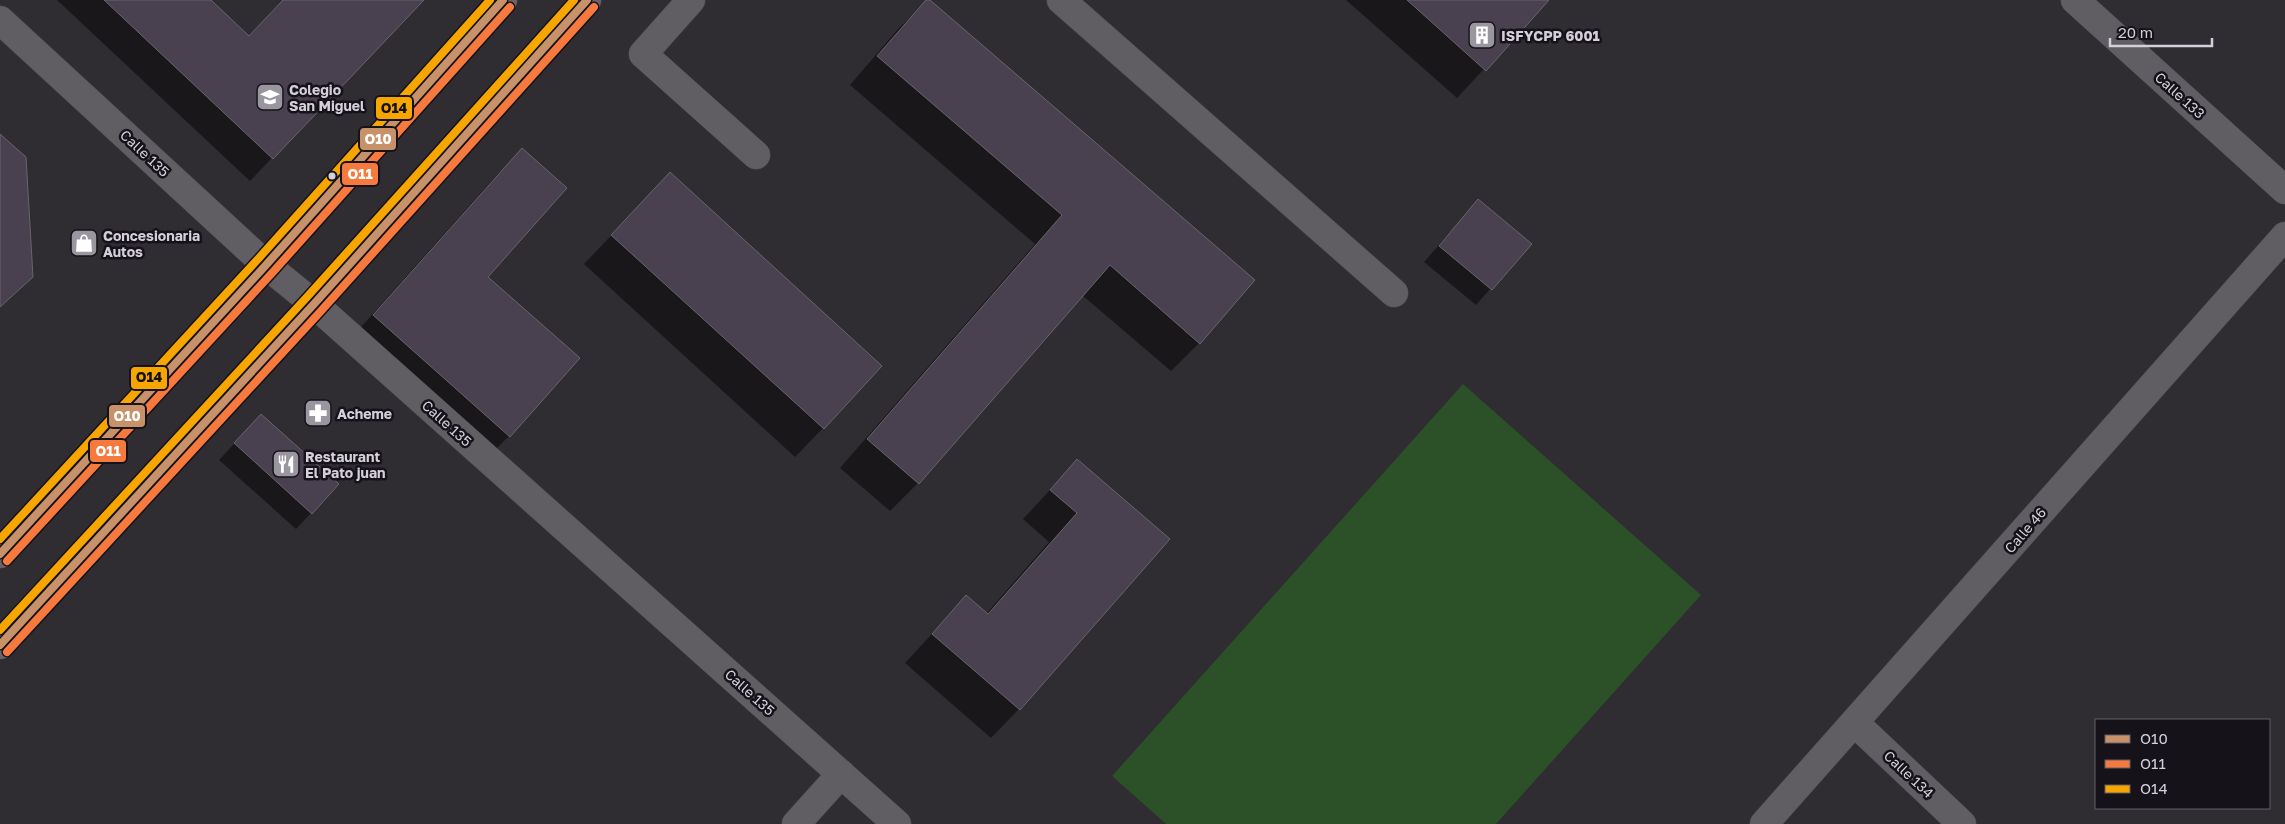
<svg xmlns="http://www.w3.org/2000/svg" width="2285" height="824" viewBox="0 0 2285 824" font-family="'Golos Text',sans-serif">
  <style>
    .grass { fill: #2c5028 }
    .shadow { fill: #0007 }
    .building { fill: #4a4150; stroke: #68656b }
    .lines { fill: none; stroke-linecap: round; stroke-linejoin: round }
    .minor-casing { stroke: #4d494f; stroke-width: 29 }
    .highway-casing { stroke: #4d494f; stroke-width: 29 }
    .minor { stroke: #605d63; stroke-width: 28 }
    .highway { stroke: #6b6168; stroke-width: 28 }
    .bus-1-casing { stroke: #161219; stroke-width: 11 }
    .bus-2-casing { stroke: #161219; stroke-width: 11 }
    .bus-3-casing { stroke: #161219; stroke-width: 11 }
    .bus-1 { stroke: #c7916a; stroke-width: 8 }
    .bus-2 { stroke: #f6793e; stroke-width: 8 }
    .bus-3 { stroke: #f7a600; stroke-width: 8 }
    .bus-dot { fill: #d4cfd9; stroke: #161219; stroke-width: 2 }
    .labels { text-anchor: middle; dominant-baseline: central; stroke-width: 5; stroke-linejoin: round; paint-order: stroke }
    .poi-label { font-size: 14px; font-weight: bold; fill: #d4cfd9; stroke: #161219; text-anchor: start }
    .street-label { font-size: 14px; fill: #d4cfd9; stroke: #161219 }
    .line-badge { stroke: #161219; stroke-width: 2 }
    .badge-label { font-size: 14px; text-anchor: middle; font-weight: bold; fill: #fff }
    .pale-badge-label { font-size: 14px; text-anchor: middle; font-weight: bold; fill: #111 }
  </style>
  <rect width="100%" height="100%" fill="#2f2c32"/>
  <path class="grass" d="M1463,384L1701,595L1496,824H1166L1112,776Z"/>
  <g class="shadow">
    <path d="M57,0H209L248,37L283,0H422L250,181Z"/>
    <path d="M928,0L1199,343L1171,371L1082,295L918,483L890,511L840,468L1035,244L850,85L899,28Z"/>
    <path d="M1346,0H1548L1457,98Z"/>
    <path d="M522,150L486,277L509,436L481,464L346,344L494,178Z"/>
    <path d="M670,174L823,428L795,457L584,264Z"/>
    <path d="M1478,201L1530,244L1476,305L1424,262Z"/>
    <path d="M261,415L311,513L296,529L219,460Z"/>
    <path d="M1077,461L1168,539L1019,709L991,738L905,663L966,597L986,614L1049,542L1023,519Z"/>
  </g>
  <g class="building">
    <path d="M104,0H211L249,36L283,0H424L273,159Z"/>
    <path d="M926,0H930L1255,280L1200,344L1110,265L919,484L867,439L1062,215L877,56Z"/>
    <path d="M1407,0H1549L1486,71Z"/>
    <path d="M0,134L26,157L33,277L0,307Z"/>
    <path d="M522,148L567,188L488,277L580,358L510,437L373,315Z"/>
    <path d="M670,172L882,366L824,429L611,235Z"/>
    <path d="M1478,199L1532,244L1492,290L1439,246Z"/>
    <path d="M261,414L339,484L312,514L234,443Z"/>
    <path d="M1077,459L1170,539L1020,710L932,634L966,595L988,614L1077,513L1050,490Z"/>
  </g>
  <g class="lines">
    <g class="minor-casing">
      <g id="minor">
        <path d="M691,0L643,54L756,155"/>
        <path d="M1061,0L1394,293"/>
        <path d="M2075,0L2285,190"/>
        <path d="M0,20L266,265L314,304L897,824"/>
        <path d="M1855,723L1962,824"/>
        <path d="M796,824L841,774"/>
        <path d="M1764,824L2285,236"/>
      </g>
    </g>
    <g class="highway-casing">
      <g id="highway">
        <path d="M0,554L266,265L503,0"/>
        <path d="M0,645L314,304L587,0"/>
      </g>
    </g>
    <use href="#minor" class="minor"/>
    <use href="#highway" class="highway"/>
    <g class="bus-1-casing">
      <g id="bus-1">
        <path d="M0,554L266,265L503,0"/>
        <path d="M0,645L314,304L587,0"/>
      </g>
    </g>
    <g class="bus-2-casing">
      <g id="bus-2">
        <path d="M7,561L273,272L510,7"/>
        <path d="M7,652L321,311L594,7"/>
      </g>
    </g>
    <g class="bus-3-casing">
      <g id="bus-3">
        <path d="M0,539L259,258L490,0"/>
        <path d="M0,630L307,297L574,0"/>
      </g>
    </g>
    <use href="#bus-1" class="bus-1"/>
    <use href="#bus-2" class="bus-2"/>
    <use href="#bus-3" class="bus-3"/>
  </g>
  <defs>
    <g id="building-square" transform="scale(1.4375)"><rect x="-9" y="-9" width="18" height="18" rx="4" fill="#9a969f" stroke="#161219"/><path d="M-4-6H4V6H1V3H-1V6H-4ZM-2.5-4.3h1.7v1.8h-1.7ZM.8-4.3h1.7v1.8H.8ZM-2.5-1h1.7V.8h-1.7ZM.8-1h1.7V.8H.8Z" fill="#fff"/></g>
    <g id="school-square" transform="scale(1.4375)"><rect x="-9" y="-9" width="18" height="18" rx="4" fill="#9a969f" stroke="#161219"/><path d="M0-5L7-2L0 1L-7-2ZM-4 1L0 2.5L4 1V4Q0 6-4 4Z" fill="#fff"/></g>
    <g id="shop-square" transform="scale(1.4375)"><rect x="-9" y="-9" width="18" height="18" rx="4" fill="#9a969f" stroke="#161219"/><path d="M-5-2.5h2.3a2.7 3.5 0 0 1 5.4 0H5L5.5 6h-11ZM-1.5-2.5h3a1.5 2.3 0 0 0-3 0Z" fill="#fff"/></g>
    <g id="pharmacy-square" transform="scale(1.4375)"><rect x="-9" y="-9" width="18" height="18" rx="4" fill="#9a969f" stroke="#161219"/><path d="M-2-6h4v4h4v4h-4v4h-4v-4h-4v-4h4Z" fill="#fff"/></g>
    <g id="restaurant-square" transform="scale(1.4375)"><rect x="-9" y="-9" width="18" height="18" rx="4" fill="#9a969f" stroke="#161219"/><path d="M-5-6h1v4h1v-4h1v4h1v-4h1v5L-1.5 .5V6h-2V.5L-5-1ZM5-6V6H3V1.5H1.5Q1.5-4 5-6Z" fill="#fff"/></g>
  </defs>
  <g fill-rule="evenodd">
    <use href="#building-square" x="1482" y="35"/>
    <use href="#school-square" x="270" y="97"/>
    <use href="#shop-square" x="84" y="243"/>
    <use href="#pharmacy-square" x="318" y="413"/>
    <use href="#restaurant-square" x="286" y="464"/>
  </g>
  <circle class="bus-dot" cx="332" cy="176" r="4.5"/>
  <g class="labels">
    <g class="poi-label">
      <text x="1501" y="35">ISFYCPP 6001</text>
      <text x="289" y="89">Colegio<tspan x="289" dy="16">San Miguel</tspan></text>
      <text x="103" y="235">Concesionaria<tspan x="103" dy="16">Autos</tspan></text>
      <text x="337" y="413">Acheme</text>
      <text x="305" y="456">Restaurant<tspan x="305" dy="16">El Pato juan</tspan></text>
    </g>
    <g class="street-label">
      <text transform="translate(2180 95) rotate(42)">Calle 133</text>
      <text transform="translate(145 153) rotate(43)">Calle 135</text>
      <text transform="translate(447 423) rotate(42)">Calle 135</text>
      <text transform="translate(2025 530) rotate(-49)">Calle 46</text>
      <text transform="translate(750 692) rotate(42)">Calle 135</text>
      <text transform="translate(1909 774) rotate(43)">Calle 134</text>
    </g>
  </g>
  <g class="line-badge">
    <rect x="375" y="96" width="38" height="24" rx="5" fill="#f7a600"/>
    <rect x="359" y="127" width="38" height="24" rx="5" fill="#c7916a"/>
    <rect x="341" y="162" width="38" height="24" rx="5" fill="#f6793e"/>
    <rect x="130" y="366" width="38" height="24" rx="5" fill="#f7a600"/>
    <rect x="108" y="404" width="38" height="24" rx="5" fill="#c7916a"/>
    <rect x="89" y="439" width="38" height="24" rx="5" fill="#f6793e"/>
  </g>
  <g class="badge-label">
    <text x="378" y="144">O10</text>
    <text x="360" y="179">O11</text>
    <text x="127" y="421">O10</text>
    <text x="108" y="456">O11</text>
  </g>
  <g class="pale-badge-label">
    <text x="394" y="113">O14</text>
    <text x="149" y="382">O14</text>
  </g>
  <rect x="2095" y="719" width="175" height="90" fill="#161219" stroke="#625e66"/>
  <rect x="2105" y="735" width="25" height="8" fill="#c7916a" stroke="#625e66"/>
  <text x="2140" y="744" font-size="15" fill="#d4cfd9">O10</text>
  <rect x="2105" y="760" width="25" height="8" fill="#f6793e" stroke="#625e66"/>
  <text x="2140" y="769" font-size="15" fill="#d4cfd9">O11</text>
  <rect x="2105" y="785" width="25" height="8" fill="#f7a600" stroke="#625e66"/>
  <text x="2140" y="794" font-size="15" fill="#d4cfd9">O14</text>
  <path d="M2110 38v8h102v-8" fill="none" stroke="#d4cfd9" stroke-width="2.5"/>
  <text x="2118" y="38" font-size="15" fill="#d4cfd9" stroke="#161219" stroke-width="4" paint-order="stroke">20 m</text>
</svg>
